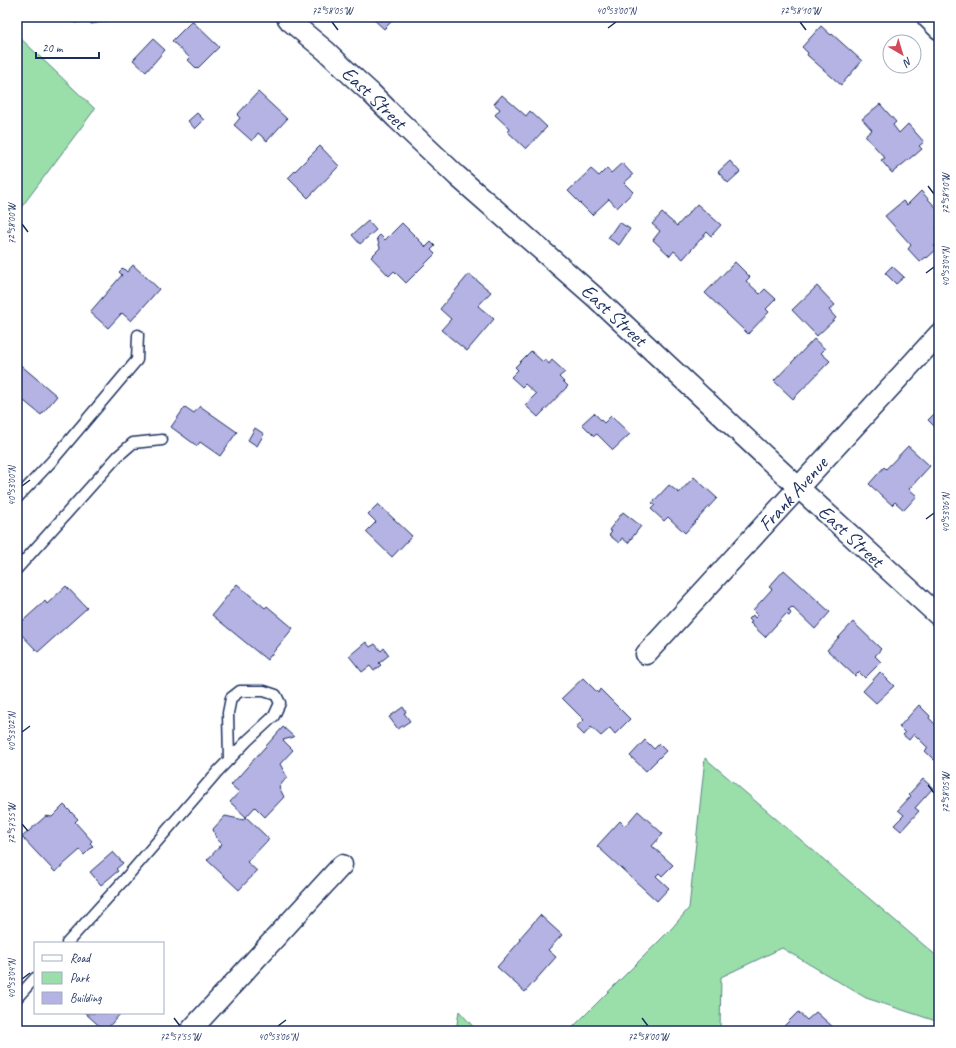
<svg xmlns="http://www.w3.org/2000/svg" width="956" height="1048" viewBox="0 0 956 1048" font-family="Caveat,sans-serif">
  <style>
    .green { fill: #9adeaa; stroke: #5a8684 }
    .building { fill: #b5b2e4; stroke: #1b2f5e }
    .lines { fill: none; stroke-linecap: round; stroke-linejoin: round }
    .service-casing { stroke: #1b2f5e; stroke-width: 13 }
    .minor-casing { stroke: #1b2f5e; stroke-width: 23 }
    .service { stroke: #fff; stroke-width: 10 }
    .minor { stroke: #fff; stroke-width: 20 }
    .ticks { fill: none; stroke: #1b2f5e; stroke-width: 1.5 }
    .labels { text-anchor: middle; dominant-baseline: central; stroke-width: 3; stroke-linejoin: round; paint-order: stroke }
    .street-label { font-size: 20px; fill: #1b2f5e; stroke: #fff }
    .neatline { fill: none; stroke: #1b2f5e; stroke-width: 1.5 }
    .ticks-label { font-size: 10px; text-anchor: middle; fill: #1b2f5e }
  </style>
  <rect width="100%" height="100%" fill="#fff"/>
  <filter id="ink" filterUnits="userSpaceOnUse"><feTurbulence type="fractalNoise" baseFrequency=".025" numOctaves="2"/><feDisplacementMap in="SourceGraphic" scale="8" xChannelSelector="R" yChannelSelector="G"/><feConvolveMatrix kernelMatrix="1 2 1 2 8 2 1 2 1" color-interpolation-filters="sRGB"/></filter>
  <g filter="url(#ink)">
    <g class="green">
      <path d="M17,35L95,109L17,213Z"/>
      <path d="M705,758L939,958V1022L866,998L782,948L721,977L720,1031H569L672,928L689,908Z"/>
      <path d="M459,1011L477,1031H456Z"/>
    </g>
    <g class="building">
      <path d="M74,17H88L89,20L75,23Z"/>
      <path d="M89,17H113V20L91,24Z"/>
      <path d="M371,17H396L384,29Z"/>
      <path d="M192,21L219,47L197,69L188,60L190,58L172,41Z"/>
      <path d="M821,26L831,35L832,34L862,61L841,85L807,55L808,53L802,47Z"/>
      <path d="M153,39L165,50L146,72L133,60Z"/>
      <path d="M258,92L287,119L267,141L258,133L252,141L234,125L240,118L237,115Z"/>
      <path d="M502,95L526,116L530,111L547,127L526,149L508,132L510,129L495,115L500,109L494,104Z"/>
      <path d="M880,104L896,122L893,125L899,133L908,124L924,142L919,146L922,149L914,156V155L892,173L881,160L885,158L865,136L872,130L862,119Z"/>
      <path d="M197,113L204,120L195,129L188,121Z"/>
      <path d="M320,146L339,166L308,198L288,178Z"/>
      <path d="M730,161L740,172L728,183L718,172Z"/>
      <path d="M622,163L633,175L624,183L633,192L617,208L609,199L592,215L568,191L591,169L599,176L607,168L611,173Z"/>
      <path d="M921,191L939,211V224L936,227L939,231V241L934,246L937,249L927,258L926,257L920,262L908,249L911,245L885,216L903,201L907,205Z"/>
      <path d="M697,204L721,225L711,236L707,232L683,259L674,251L670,256L653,240L660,231L652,224L662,213L677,226Z"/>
      <path d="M368,221L376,230L360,244L352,235Z"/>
      <path d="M619,222L630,229L619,245L608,238Z"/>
      <path d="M402,223L426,247L431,242L435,246L431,250L435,254L406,283L394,271L389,276L371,257L380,248L377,238L380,235L385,240Z"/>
      <path d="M735,262L750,277L746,281L760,294L765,289L776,299L766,309L769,312L748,334L705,293Z"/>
      <path d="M133,265L159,289L131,321L122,313L108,328L90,312L122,275L119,272L123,268L127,272Z"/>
      <path d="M892,266L904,277L896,284L885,273Z"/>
      <path d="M469,274L491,292L478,306L494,319L467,351L441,330L451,319L440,309Z"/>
      <path d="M817,286L835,305L829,310L836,318L817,336L792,310Z"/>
      <path d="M814,339L825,349L821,353L830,361L793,399L774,381Z"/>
      <path d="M531,351L543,362L545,359L549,364L552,360L565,372L559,377L568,386L538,417L525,405L536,394L525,384L522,387L511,377L518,370L515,367Z"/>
      <path d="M17,362L57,396L41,415L24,401L19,408L17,406Z"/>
      <path d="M200,406L237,432L220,456L200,442L197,446L171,427L185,407L194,413Z"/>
      <path d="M939,409V431L928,420Z"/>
      <path d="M594,413L604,423L611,416L630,434L613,450L597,434L594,436L582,424Z"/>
      <path d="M255,428L264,434L257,446L248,440Z"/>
      <path d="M908,446L930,466L909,489L917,496L904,510L895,502L892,505L869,484L884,467L886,469Z"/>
      <path d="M694,477L717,498L685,533L668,517L664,521L651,509L655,505L652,503L669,485L679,493Z"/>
      <path d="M378,504L412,536L392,557L366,532L376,522L368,514Z"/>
      <path d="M623,512L641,526L628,543L622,538L619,543L609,535L612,532L609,530Z"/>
      <path d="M784,570L830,612L815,629L792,607L788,610L791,613L789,616L786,614L765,637L750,623L752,622L749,619L753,615L755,618L758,615L753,610L772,589L769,587Z"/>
      <path d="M237,584L265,608L267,606L293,628L267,660L212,615Z"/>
      <path d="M66,586L87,608L38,652L17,630V626L45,601L47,604Z"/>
      <path d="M853,622L881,649L875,656L881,662L865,678L859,672L855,676L827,650Z"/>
      <path d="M366,642L370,647L375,644L381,651L384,648L389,655L379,663L381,665L374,671L370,666L362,672L349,656Z"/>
      <path d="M880,672L894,686L876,703L863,691Z"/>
      <path d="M583,678L598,693L600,689L630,719L615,734L610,728L601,736L591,727L584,735L576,727L584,720L562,698Z"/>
      <path d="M919,705L930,716L929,718L939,728V755L934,760L925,751L928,748L914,734L909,740L903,735L905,733L899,727Z"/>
      <path d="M403,707L406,712L404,713L410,721L398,729L389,717Z"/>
      <path d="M283,727L294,737L283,740L293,750L280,764L287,777L279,787L284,797L265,817L255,807L246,817L230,802L239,792L231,785Z"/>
      <path d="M645,740L654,749L659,744L666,751L646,771L630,756Z"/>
      <path d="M923,779L933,788L915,808L919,811L901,831L894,825L904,815L898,810L911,796L909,794Z"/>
      <path d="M64,805L78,819L75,822L92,841L90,843L93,846L84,855L80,850L55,872L22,837L46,816L52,817Z"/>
      <path d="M638,811L663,834L652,846L673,865L662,876L659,873L656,876L669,888L657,901L597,846L620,821L625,826Z"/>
      <path d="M225,816L244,820L246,817L269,839L247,862L257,871L239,890L207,860L222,844L216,838L213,829Z"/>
      <path d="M113,852L123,863L116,869L118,871L101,885L90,872Z"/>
      <path d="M540,915L562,935L548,950L556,957L525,992L497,967L521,940L519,939Z"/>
      <path d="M798,1012L807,1020L816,1012L833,1027L829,1031H779Z"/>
      <path d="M85,1013H121L105,1031Z"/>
    </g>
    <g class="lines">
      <g class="service-casing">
        <g id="service">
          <path d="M17,498L51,462L137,360L138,335"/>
          <path d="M17,569L118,456L133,443L162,440"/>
          <path d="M67,943L124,880L218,771L248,740L274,716L280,703L276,695L264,691H240L231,698L228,713L229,760"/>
          <path d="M17,998L35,978"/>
        </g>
      </g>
      <g class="minor-casing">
        <g id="minor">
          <path id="s1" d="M287,17L290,21L326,51L350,74L371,93L397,119L457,176L596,298L799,488L939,616"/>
          <path d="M927,17L939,29"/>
          <path d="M646,654L939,334"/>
          <path d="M190,1031L342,865"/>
        </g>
      </g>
      <use href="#service" class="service"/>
      <use href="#minor" class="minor"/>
    </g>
  </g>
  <path class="ticks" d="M332,22L338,30M800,22L806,30M608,28L616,22M928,186L934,194M22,224L28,232M926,273L934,267M22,486L30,480M926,519L934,513M22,732L30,726M928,785L934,793M22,824L28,831M22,979L30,973M174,1018L180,1026M642,1018L648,1026M278,1026L286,1020"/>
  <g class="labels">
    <g class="street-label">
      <text stroke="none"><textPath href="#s1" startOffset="119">East Street</textPath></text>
      <text transform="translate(614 315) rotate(43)">East Street</text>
      <text transform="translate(793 494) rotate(-48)">Frank Avenue</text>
      <text transform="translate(851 536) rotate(43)">East Street</text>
    </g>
  </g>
  <rect width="956" height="1048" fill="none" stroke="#fff" stroke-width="44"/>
  <rect x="34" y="942" width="130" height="72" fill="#ffffff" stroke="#a4acbf"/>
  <rect x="42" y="955" width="20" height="6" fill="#ffffff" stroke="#a4acbf"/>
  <text x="70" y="962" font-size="12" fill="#1b2f5e">Road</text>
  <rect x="42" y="972" width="20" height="12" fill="#9adeaa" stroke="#a4acbf"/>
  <text x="70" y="982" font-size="12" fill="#1b2f5e">Park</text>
  <rect x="42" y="992" width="20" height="12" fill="#b5b2e4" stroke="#a4acbf"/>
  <text x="70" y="1002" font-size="12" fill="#1b2f5e">Building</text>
  <g transform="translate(902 54) rotate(142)"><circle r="19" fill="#ffffff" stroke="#a4acbf"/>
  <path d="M0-3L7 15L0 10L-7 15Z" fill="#d1495b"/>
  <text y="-6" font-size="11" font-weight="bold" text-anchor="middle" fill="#1b2f5e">N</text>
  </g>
  <path d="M36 52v6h63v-6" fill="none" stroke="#1b2f5e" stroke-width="2"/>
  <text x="42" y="52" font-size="12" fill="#1b2f5e" stroke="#ffffff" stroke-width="3" paint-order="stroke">20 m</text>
  <rect x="22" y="22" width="912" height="1004" class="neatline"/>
  <g class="ticks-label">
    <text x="332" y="14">72°58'05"W</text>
    <text x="616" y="14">40°53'00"N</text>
    <text x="800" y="14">72°58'10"W</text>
    <text transform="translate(945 194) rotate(-90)" y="4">72°58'10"W</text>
    <text transform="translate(11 224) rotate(-90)" y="4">72°58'00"W</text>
    <text transform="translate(945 267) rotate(-90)" y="4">40°53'04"N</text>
    <text transform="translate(11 486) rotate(-90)" y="4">40°53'00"N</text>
    <text transform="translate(945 513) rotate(-90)" y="4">40°53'06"N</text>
    <text transform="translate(11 732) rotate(-90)" y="4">40°53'02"N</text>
    <text transform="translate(945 793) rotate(-90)" y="4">72°58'05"W</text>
    <text transform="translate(11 824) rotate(-90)" y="4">72°57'55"W</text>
    <text transform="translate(11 979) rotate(-90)" y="4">40°53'04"N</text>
    <text x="180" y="1040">72°57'55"W</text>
    <text x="278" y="1040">40°53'06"N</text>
    <text x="648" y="1040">72°58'00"W</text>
  </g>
</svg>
